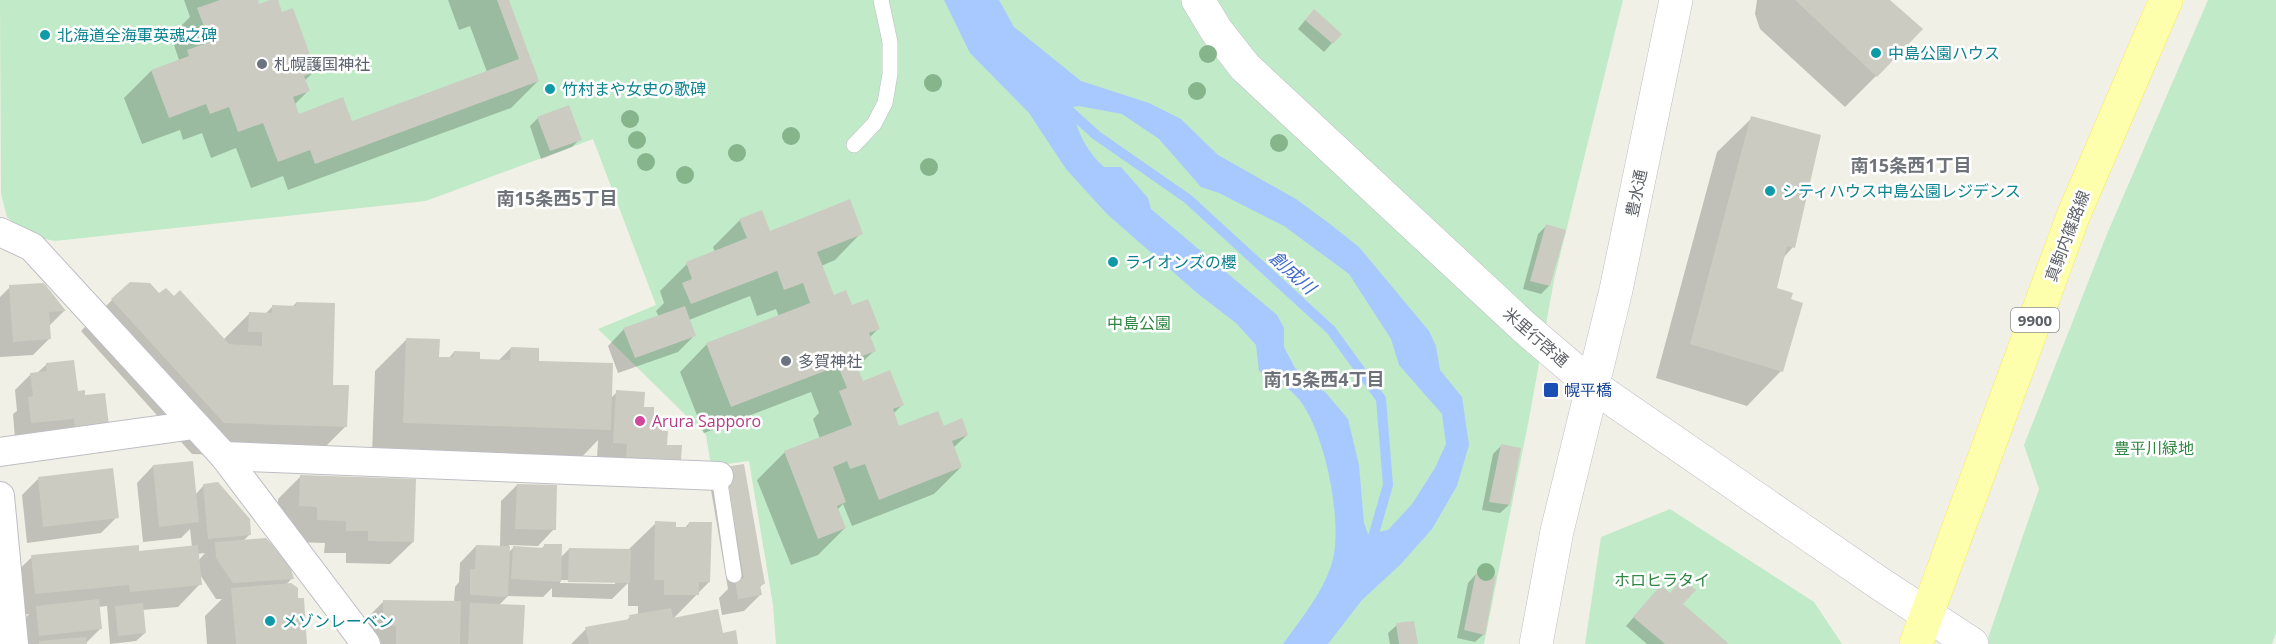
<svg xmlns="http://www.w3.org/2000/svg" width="2276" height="644" viewBox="0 0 2276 644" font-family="'Open Sans','Noto Sans JP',sans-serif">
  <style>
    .green { fill: #c1eac8 }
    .water { fill: #a8c9ff; fill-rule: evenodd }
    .shadow { fill: #0003; fill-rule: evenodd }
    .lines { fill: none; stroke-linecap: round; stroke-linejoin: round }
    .stream { stroke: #a8c9ff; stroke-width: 10 }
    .building { fill: #cccbc2 }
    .service-casing { stroke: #bdbec5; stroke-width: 16 }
    .minor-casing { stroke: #bdbec5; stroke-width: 30 }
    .tertiary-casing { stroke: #bdbec5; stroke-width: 34 }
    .primary-casing { stroke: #fbeb54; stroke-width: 34 }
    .service { stroke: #fff; stroke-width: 15 }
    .minor { stroke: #fff; stroke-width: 28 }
    .tertiary { stroke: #fff; stroke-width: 33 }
    .primary { stroke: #fdffad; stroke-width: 33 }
    .tree { fill: #86b58c }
    .culture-dot { fill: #0f9aa8; stroke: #fff; stroke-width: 2 }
    .worship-dot { fill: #6b7280; stroke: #fff; stroke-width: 2 }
    .transit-dot { fill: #1a4fb4; stroke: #fff; stroke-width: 2 }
    .hotel-dot { fill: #d1479c; stroke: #fff; stroke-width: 2 }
    .labels { text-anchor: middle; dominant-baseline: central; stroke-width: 5; stroke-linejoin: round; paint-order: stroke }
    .shield { fill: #fff; stroke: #8e9095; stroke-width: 1.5 }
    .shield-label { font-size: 15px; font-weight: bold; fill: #5d6067 }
    .culture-label { font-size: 16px; fill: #0d838f; stroke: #fff; text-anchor: start }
    .worship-label { font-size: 16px; fill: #5b616d; stroke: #fff; text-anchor: start }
    .street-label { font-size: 16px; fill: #5d6067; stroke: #fff }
    .park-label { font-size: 16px; fill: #2f8542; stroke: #fff }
    .transit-label { font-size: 16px; fill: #164399; stroke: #fff; text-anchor: start }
    .hotel-label { font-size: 16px; fill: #b23c85; stroke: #fff; text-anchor: start }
    .neighbourhood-label { font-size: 18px; font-weight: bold; fill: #6e7279; stroke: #fff }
    .water-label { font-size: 18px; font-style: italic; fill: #406bcc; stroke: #fff }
  </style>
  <rect width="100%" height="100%" fill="#f1f0e6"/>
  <g class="green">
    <path d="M0,0H1623L1554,280L1529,419L1484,644H776L773,605L749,461L711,466L706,435L598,329L656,305L593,139L426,201L55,241L26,235L7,217L1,194Z"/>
    <path d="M2208,0H2276V633L2272,644H1986L2039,489L2024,445L2107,234Z"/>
    <path d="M1670,509L1814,602L1842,644H1585L1601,537Z"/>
  </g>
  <path class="water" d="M944,0H999L1014,27L1081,81L1149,103L1181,119L1218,155L1296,199L1330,224L1359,247L1429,331L1436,346L1440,370L1462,397L1469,445L1457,486L1432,529L1400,565L1362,600L1328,644H1283C1301,619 1321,595 1331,566C1345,528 1325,426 1296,396C1286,385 1272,378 1259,371L1256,345L1236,323L1197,293L1107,214L1066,169L1029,113L970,53ZM1079,106L1122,114L1159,139L1201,187L1219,193L1284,226L1349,274L1391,339L1399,365L1442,414L1446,444L1435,468L1412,504L1388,530L1368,534L1364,523L1359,465L1348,419L1326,393L1295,368L1284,347V328L1277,315L1151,209L1148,198L1121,167H1104C1087,152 1075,129 1073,107Z"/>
  <g class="shadow">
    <path d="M184,0H257L258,6L276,0L281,14L315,71L304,81L308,91L294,105L298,116L351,123L487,72L470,26L459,30L448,0H507L538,81L511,108L288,190L283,176L251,188L236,148L211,158L202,133L183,140L180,130L142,144L124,98L151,71L179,60L171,36L190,17Z"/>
    <path d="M1757,0H1888L1876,76L1845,107L1760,29L1755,14Z"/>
    <path d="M1306,19L1340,34L1324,52L1298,29Z"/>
    <path d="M538,118L580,139L572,147L541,159L530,126Z"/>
    <path d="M1752,118L1793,247L1783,258L1775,289L1781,371L1747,406L1656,378L1717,152Z"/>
    <path d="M740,220L769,233H861L835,260L821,266L833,297L851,307L878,329L869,338L874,351L856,368L862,383L902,405L893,414L899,428L943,427L967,435L953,448L961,467L934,494L852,526L843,504L837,510L845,528L818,555L791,565L757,480L784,453L820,439L813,419L819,413L811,392L704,433L680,372L706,345L779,317L776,309L757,316L750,296L689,320L694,336L678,352L618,373L608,346L624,329L659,317L656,311L664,303L660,291L687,264L715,252L713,247Z"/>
    <path d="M1546,226L1549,286L1541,294L1523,289L1538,234Z"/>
    <path d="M10,287L64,311L48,327L49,339L33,355L0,357V297Z"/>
    <path d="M159,295L223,340L249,314H265L272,307H292L296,303L346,426L314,458L192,454L81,331L112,300Z"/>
    <path d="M406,340L438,358L448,359L454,352L478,361H498L511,348L610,399L617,392L643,408L660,432L665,446L680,461L597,459L598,440L578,461L372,454L375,371Z"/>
    <path d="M47,364L83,397L107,425L15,439L13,414L17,411L15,390L31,374L37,373Z"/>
    <path d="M1501,446L1509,505L1500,513L1482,510L1493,454Z"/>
    <path d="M153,466L195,495L204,485L250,534L243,541L292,578L286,585L297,600L306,644H207L205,616L222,599H216L199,573L200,584L178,607L142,610L145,633L136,641L110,644L107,606L98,607L100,629L85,644H22L20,624L29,614L13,616L9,579L32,557L138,552L192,547L190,529L181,538L143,542L137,483ZM205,553L198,561L197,554Z"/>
    <path d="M726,468L763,584L759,588L760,595L744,611L722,615L719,598L728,589L710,484Z"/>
    <path d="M301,476L413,542L390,564L346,563V553H324L325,543L295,542L277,528L278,499Z"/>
    <path d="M38,479L117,517L101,533L27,543L22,495Z"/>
    <path d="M517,485L554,529L538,546L509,545L508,553L513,548L540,550L545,545L560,558L569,549L628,550L656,523L674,529H684L689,523L709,582L673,619L722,635L737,644H571L586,629L625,622L630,617L638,615V606H628V583L612,599L552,597V588L543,597L508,596L498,606L522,644H381V641H367V618L384,601L454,602L455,587L459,582L460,563L476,546L500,547L501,501ZM560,580L615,581V584L560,583Z"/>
    <path d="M1476,574L1484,634L1475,642L1457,638L1468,583Z"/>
    <path d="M1653,595L1681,604L1725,644H1647L1626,626Z"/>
    <path d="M1397,625L1415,644H1390L1388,633Z"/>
  </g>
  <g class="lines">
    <path class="stream" d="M1063,105L1096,135L1188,199L1331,330L1381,399L1388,485L1373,537L1369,543"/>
  </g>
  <g class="building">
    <path d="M220,0H258L259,4L270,0H278L282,12L293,8L316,71L304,76L310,91L293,97L299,114L343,97L352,121L519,59L497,0H509L539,81L315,164L310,150L278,162L263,123L238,132L229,107L210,114L206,104L169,118L151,70L189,56L187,50L210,42L197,8Z"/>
    <path d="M1795,0H1890L1923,29L1877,77Z"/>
    <path d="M1314,9L1342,34L1333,44L1305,20Z"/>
    <path d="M569,105L582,140L550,151L537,117Z"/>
    <path d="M1751,116L1821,135L1795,248L1787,246L1777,288L1793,293L1791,299L1803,303L1783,372L1690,344Z"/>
    <path d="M850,199L863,234L817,252L834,295L846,290L852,305L868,299L880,329L869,333L876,351L854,359L863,381L890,370L904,405L893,409L899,426L938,411L944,426L962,418L968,435L952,441L962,467L879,500L865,464L850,469L847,461L833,467L846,502L837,506L846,528L818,539L784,451L852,425L839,391L847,388L838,366L731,407L706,343L810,303L803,283L784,290L777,271L691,304L682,283L692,279L686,262L747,238L739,219L762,210L770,231Z"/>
    <path d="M1546,224L1566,230L1550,286L1530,281Z"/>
    <path d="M130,282L150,283L159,293L166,288L174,296L180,290L229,344L262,346V332H248L249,312L272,313V305L296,306V302L335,303L333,385H349L347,427L224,423L111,299Z"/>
    <path d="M44,283L66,311L49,312L51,339L13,342L9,285Z"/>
    <path d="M685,306L696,336L635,358L623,328Z"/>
    <path d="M406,338L440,339L439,357H453L454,351L480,352V359L510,360L511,347L539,348V361L613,363L611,430L403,423Z"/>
    <path d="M74,360L78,391L85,390V395L105,393L109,426L75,429L74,419L31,423L28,397L33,396L30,373L47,371L46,363Z"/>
    <path d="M616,390L645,392L644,407H654V420L662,421V431H668L667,445H682L681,461L626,457L627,444L613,443Z"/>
    <path d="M1501,444L1521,448L1510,505L1489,502Z"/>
    <path d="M193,461L199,522L159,527L153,465Z"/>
    <path d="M744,464L765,584L760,585L762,595L738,599L735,580L744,578L725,467Z"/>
    <path d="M113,468L119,518L43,527L38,477Z"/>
    <path d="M300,475L416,479L414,542L368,541V531H346V521L317,520V507L299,506Z"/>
    <path d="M218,482L250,519L251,535L208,539L203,484Z"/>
    <path d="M517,484L557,485L556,530L515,529Z"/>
    <path d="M655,521L676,522V527H688L689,522H712L710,582H699V595H664V580H654Z"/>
    <path d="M266,538L289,562L294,579L233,583L216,558L215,542Z"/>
    <path d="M544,544H562L561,582L511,579L513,546L544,548Z"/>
    <path d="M139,545V551L198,545L202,585L130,592L129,585L35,594L31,555Z"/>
    <path d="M476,545L510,546L508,597L470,595V569H475Z"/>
    <path d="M569,548L631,549L630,583L568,582Z"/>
    <path d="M1476,573L1496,576L1485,635L1464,630Z"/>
    <path d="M1682,579L1696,590L1683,604L1728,643L1727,644H1665L1633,617L1661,585L1670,593Z"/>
    <path d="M291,583L298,588V598H304L307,644H236L231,588Z"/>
    <path d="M99,599L102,629L39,636L36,606Z"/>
    <path d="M383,600L461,601L460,644H396V626H383Z"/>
    <path d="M143,603L146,633L118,636L115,606Z"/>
    <path d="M470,603L525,605L523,644H468Z"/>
    <path d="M671,608L673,618L718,609L723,633L736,630L738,644H589L585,627L630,619L629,615Z"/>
    <path d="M1414,621L1418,644H1399L1396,623Z"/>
    <path d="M86,637L87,644H39V641Z"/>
  </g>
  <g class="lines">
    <g class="service-casing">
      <g id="service">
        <path d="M854,145L874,124L885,103L890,74V42L881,0"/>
        <path d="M719,476L734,575"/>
      </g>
    </g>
    <g class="minor-casing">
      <g id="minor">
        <path d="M0,232L32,247L224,456L366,644"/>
        <path d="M0,452L194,425"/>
        <path d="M224,456L719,476"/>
        <path d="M0,496L14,644"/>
      </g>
    </g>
    <g class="tertiary-casing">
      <g id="tertiary">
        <path d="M1198,0L1216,30L1245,67L1524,327L1593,386L1879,583L1972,644"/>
        <path d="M1536,644L1557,531L1616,290L1676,0"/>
      </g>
    </g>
    <g class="primary-casing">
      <path id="primary" d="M1916,644L2074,214L2166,0"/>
    </g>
    <use href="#service" class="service"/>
    <use href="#minor" class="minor"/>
    <use href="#tertiary" class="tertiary"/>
    <use href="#primary" class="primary"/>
  </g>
  <g class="tree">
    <circle cx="1208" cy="54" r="9"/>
    <circle cx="933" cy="83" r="9"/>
    <circle cx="1197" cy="91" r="9"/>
    <circle cx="630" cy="119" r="9"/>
    <circle cx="791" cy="136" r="9"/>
    <circle cx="637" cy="140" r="9"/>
    <circle cx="1279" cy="143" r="9"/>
    <circle cx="737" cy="153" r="9"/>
    <circle cx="646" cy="162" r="9"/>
    <circle cx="929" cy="167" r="9"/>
    <circle cx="685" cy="175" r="9"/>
    <circle cx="1486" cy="572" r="9"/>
  </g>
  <g class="culture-dot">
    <circle cx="45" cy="35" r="6"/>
    <circle cx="1876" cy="53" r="6"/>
    <circle cx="550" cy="89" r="6"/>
    <circle cx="1770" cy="191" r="6"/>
    <circle cx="1113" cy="262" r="6"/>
    <circle cx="270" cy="621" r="6"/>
  </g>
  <g class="worship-dot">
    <circle cx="262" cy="64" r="6"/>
    <circle cx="786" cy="361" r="6"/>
  </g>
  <rect class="transit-dot" x="1543" y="382" width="16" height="16" rx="3"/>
  <circle class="hotel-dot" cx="640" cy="421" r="6"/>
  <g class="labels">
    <rect class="shield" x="2011" y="308" width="48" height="24" rx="4.5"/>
    <g class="shield-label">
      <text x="2035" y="320">9900</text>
    </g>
    <g class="culture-label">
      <text x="57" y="35">北海道全海軍英魂之碑</text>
      <text x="1888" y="53">中島公園ハウス</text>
      <text x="562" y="89">竹村まや女史の歌碑</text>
      <text x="1782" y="191">シティハウス中島公園レジデンス</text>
      <text x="1125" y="262">ライオンズの櫻</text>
      <text x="282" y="621">メゾンレーベン</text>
    </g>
    <g class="worship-label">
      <text x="274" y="64">札幌護国神社</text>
      <text x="798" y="361">多賀神社</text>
    </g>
    <g class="street-label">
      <text transform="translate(1636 193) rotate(-78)">豊水通</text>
      <text transform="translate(2067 236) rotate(-69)">真駒内篠路線</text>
      <text transform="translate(1536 337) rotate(41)">米里行啓通</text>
    </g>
    <g class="park-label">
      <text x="1139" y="323">中島公園</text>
      <text x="2154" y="448">豊平川緑地</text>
      <text x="1662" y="580">ホロヒラタイ</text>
    </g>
    <g class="transit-label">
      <text x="1564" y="390">幌平橋</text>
    </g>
    <g class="hotel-label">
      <text x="652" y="421">Arura Sapporo</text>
    </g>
    <g class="neighbourhood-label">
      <text x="1911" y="165">南15条西1丁目</text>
      <text x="557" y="198">南15条西5丁目</text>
      <text x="1324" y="379">南15条西4丁目</text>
    </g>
    <g class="water-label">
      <text transform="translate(1293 272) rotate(42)">創成川</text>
    </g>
  </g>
</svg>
